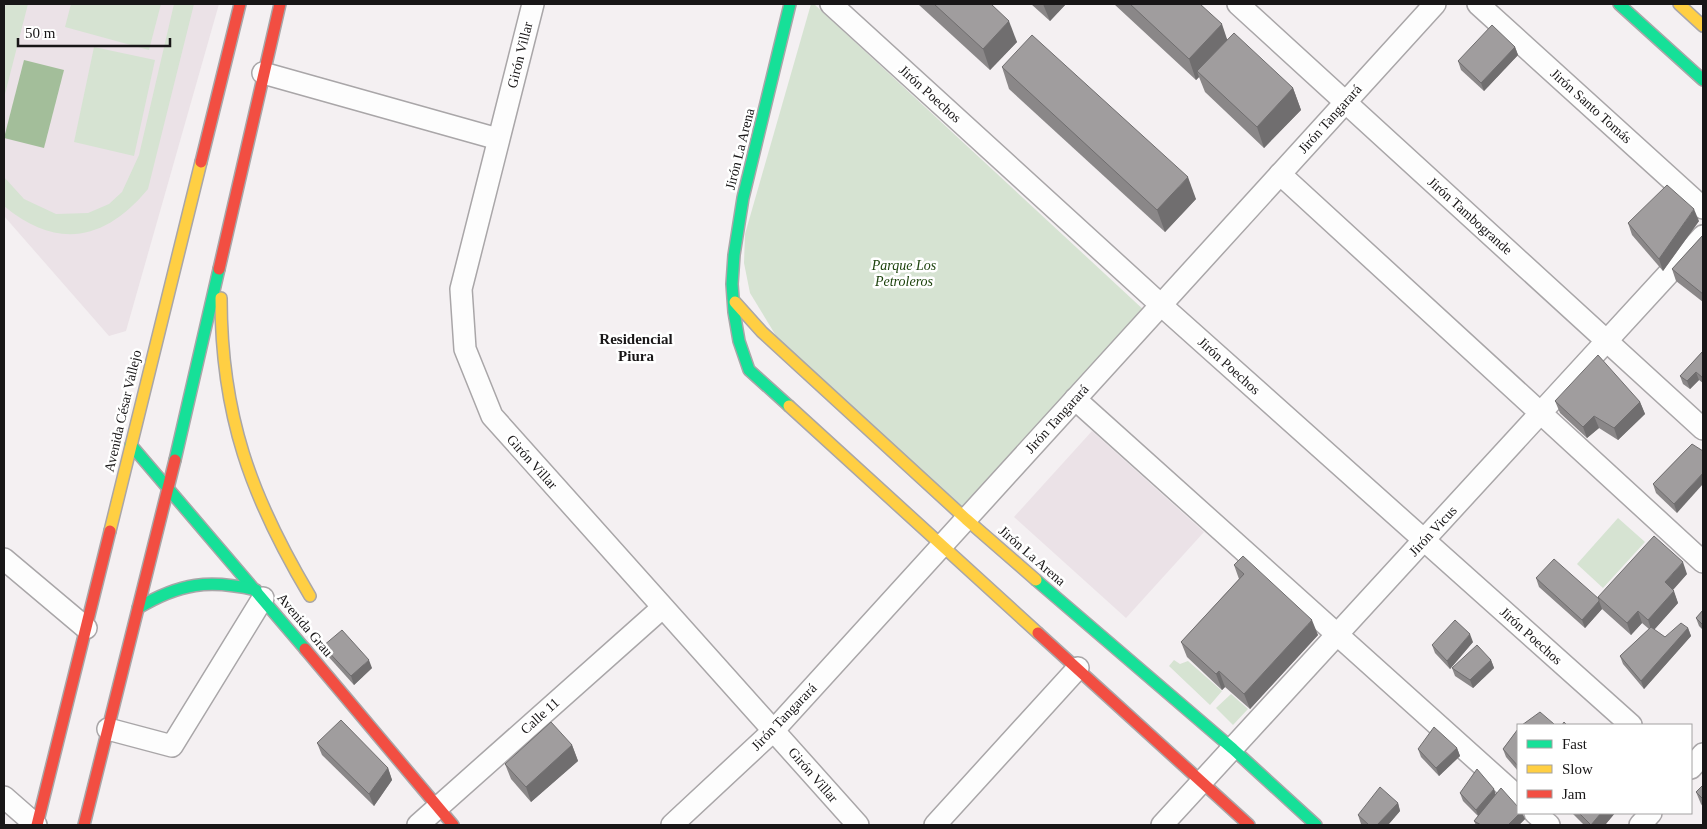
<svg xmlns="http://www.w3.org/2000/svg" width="1707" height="829" viewBox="0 0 1707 829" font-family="Georgia,serif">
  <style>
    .built { fill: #ebe2e7 }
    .green { fill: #d6e3d2 }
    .water { fill: #a3be9a }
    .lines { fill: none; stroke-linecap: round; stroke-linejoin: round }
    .street-casing { stroke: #a9a6a8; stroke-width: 24 }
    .fast-casing { stroke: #a9a6a8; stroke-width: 14 }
    .slow-casing { stroke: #a9a6a8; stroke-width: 14 }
    .jam-casing { stroke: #a9a6a8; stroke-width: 14 }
    .street { stroke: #fdfdfd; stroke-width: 21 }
    .fast { stroke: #16e098; stroke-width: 11 }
    .slow { stroke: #ffcf43; stroke-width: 11 }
    .jam { stroke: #f24e42; stroke-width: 11 }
    .wall { fill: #8a8788 }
    .shaded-wall { fill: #706e6f }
    .building { fill: #a09d9e; stroke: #706e6f }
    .labels { text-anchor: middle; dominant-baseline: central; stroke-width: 5; stroke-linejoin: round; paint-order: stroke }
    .street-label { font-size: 14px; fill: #181617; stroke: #fff }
    .park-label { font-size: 14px; font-style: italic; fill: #1c420c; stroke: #fff }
    .neighbourhood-label { font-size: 15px; font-weight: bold; fill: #181617; stroke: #fff }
  </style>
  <rect width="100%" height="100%" fill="#f4f0f2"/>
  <g class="built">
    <path d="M4,4H219L126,331L109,336L4,216Z"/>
    <path d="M1092,431L1204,532L1126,618L1014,517Z"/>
  </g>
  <g class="green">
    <path d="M6,4H28L4,98V12Z"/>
    <path d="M71,4H161L149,50L65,27Z"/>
    <path d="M174,4H194L148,189C105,241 57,250 4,206V177L24,199L56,214L88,213L109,204L122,192L139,155Z"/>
    <path d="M811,4H814L1146,312L963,509L781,344L750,293L744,263L745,234Z"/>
    <path d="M94,47L155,60L134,156L74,142Z"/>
    <path d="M1618,518L1645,542L1603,588L1577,564Z"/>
    <path d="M1174,660L1180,664L1188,661L1222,691L1210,705L1169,666Z"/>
    <path d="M1231,694L1248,709L1233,725L1216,708Z"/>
  </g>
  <path class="water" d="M24,60L64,70L44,148L4,138Z"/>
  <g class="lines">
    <g class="street-casing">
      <g id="street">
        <path d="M533,4L461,289L465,349L492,416L858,825"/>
        <path d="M831,4L1161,305L1631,725"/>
        <path d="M1238,4L1703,429"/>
        <path d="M1478,4L1703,208"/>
        <path d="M263,73L498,139"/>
        <path d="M1280,174L1703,562"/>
        <path d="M1075,399L1518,797"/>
        <path d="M4,559L86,628"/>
        <path d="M108,729L172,746L263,598"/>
        <path d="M1691,768L1703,754"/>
        <path d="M4,797L36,825"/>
        <path d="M1535,813L1549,825"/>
        <path d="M418,825L662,608"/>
        <path d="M672,825L774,730L1435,4"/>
        <path d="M935,825L1078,668"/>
        <path d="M1162,825L1703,236"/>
        <path d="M1640,825L1651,813"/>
      </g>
    </g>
    <g class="fast-casing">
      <g id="fast">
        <path d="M1619,4L1703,80"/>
        <path d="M789,406L749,370L739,341L734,312L732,284L734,255L743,198L790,4"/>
        <path d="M131,445L305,649"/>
        <path d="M175,460L219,269"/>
        <path d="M1036,580L1233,749L1316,825"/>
        <path d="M138,608C180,583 209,579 256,590"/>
      </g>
    </g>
    <g class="slow-casing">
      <g id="slow">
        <path d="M1679,4L1703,26"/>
        <path d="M221,298C221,415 251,497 310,596"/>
        <path d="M735,302L762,332L966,519L1036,580"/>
        <path d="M789,406L1038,633"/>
        <path d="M110,531L201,162"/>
      </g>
    </g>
    <g class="jam-casing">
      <g id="jam">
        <path d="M201,162L240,4"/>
        <path d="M219,269L280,4"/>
        <path d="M1038,633L1249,825"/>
        <path d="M305,649L453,825"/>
        <path d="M37,825L110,531"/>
        <path d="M84,825L175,460"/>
      </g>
    </g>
    <use href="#street" class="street"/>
    <use href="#fast" class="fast"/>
    <use href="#slow" class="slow"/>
    <use href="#jam" class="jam"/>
  </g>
  <g class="wall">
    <path d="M918,4H991L1017,42L990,70Z"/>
    <path d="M1031,4H1066L1050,21Z"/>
    <path d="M1114,4H1200L1227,39L1293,88L1301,110L1264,148L1205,92L1199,77L1196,80Z"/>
    <path d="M1515,47L1518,55L1484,91L1461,70L1458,61Z"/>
    <path d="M1002,67L1196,199L1165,232L1009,89Z"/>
    <path d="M1699,221L1663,271L1632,235L1628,223Z"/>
    <path d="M1703,235V302L1676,281L1672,269Z"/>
    <path d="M1703,351V383L1699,380L1690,389L1683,384L1680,376Z"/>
    <path d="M1555,401L1640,402L1645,414L1618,440L1599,428L1587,438L1560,413Z"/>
    <path d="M1692,444L1677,513L1656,493L1653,484Z"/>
    <path d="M1234,565L1318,635L1250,709L1225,687L1222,690L1187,657L1181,642L1239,579Z"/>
    <path d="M1687,574L1673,590L1678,603L1654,630L1665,637L1688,628L1691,636L1644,689L1623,664L1620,656L1649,629L1642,623L1631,635L1602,609L1585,628L1539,587L1536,578L1599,599L1598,597Z"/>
    <path d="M1703,610V630L1699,626L1696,618Z"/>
    <path d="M1473,642L1450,669L1435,653L1432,645Z"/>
    <path d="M323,646L372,668L354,685L326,654Z"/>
    <path d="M1491,660L1494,668L1473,688L1455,676L1452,668Z"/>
    <path d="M1518,729V771L1506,757L1503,749Z"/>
    <path d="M317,743L388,768L392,780L374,806L322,755Z"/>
    <path d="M572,745L578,761L531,802L511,779L505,764Z"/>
    <path d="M1457,748L1460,756L1439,776L1421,757L1418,749Z"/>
    <path d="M1703,785V807L1701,804L1696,792Z"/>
    <path d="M1460,793L1496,795L1518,813H1522L1525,819L1519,825H1476L1474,821L1478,816L1463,801Z"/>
    <path d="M1398,803L1400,811L1388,825H1362L1361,824L1358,815Z"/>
    <path d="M1572,813H1615L1605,825H1584Z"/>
  </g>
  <g class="shaded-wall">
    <path d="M1043,4H1066L1050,21Z"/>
    <path d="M1009,21L1017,42L990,70L983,49Z"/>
    <path d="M1222,24L1229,45L1197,71L1199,77L1196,80L1189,59Z"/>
    <path d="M1515,47L1518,55L1484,91L1481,83Z"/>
    <path d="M1293,88L1301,110L1264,148L1257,127Z"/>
    <path d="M1188,177L1196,199L1165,232L1157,210Z"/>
    <path d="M1694,209L1699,221L1663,271L1659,259Z"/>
    <path d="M1696,372L1699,380L1690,389L1687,381Z"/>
    <path d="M1640,402L1645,414L1618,440L1614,428Z"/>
    <path d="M1594,416L1599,428L1587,438L1583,427Z"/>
    <path d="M1703,473V484L1677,513L1674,504Z"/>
    <path d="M1683,562L1687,574L1669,594L1665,582Z"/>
    <path d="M1674,591L1678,603L1652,632L1648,620Z"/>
    <path d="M1599,601L1602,609L1585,628L1582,620Z"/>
    <path d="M1638,611L1642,623L1631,635L1627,623Z"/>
    <path d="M1312,620L1318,635L1250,709L1244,694Z"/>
    <path d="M1688,628L1691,636L1644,689L1641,681Z"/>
    <path d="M1470,634L1473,642L1450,669L1447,661Z"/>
    <path d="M369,660L372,668L354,685L351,676Z"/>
    <path d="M1491,660L1494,668L1473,688L1470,680Z"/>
    <path d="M1219,671L1225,687L1222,690L1216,674Z"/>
    <path d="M572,745L578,761L531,802L526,787Z"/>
    <path d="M1457,748L1460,756L1439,776L1436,768Z"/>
    <path d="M388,768L392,780L374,806L369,794Z"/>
    <path d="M1494,789L1497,798L1479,818L1476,810Z"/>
    <path d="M1398,803L1400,811L1388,825H1377Z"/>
    <path d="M1520,813H1522L1525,819L1519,825H1508Z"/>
    <path d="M1601,813H1615L1605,825H1591Z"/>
  </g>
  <g class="building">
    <path d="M934,4H991L1009,21L983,49Z"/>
    <path d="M1130,4H1200L1222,24L1189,59Z"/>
    <path d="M1492,25L1515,47L1481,83L1458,61Z"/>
    <path d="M1234,33L1293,88L1257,127L1197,71Z"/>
    <path d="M1032,35L1188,177L1157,210L1002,67Z"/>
    <path d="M1667,185L1694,209L1659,259L1628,223Z"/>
    <path d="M1703,235V294L1672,269Z"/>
    <path d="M1703,351V378L1696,372L1687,381L1680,376Z"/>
    <path d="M1598,355L1640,402L1614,428L1594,416L1583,427L1555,401Z"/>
    <path d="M1692,444L1703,451V473L1674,504L1653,484Z"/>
    <path d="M1654,536L1683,562L1665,582L1674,591L1648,620L1638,611L1627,623L1598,597Z"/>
    <path d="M1243,556L1312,620L1244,694L1219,671L1216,674L1181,642L1244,574L1234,565Z"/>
    <path d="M1554,559L1599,599V601L1582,620L1536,578Z"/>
    <path d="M1703,610V625L1696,618Z"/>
    <path d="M1455,620L1470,634L1447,661L1432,645Z"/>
    <path d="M1681,623L1688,628L1641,681L1620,656L1651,627L1665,637Z"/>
    <path d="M342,630L369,660L351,676L323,646Z"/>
    <path d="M1477,645L1491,660L1470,680L1452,668Z"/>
    <path d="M1540,712L1554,724V725H1522Z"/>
    <path d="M341,720L388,768L369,794L317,743Z"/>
    <path d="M551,722L572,745L526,787L505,764Z"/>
    <path d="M1564,722L1567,725H1562Z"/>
    <path d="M1434,727L1457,748L1436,768L1418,749Z"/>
    <path d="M1518,729V766L1503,749Z"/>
    <path d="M1477,769L1494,789L1476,810L1460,793Z"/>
    <path d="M1703,785V799L1696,792Z"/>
    <path d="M1380,787L1398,803L1377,825H1369L1358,815Z"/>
    <path d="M1501,788L1518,807V813H1520L1508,825H1481L1474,821Z"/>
    <path d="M1579,813H1601L1591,825Z"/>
  </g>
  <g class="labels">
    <g class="street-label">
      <text transform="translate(520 55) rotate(-76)">Girón Villar</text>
      <text transform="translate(930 94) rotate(42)">Jirón Poechos</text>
      <text transform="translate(1591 106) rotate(42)">Jirón Santo Tomás</text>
      <text transform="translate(1330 119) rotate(-48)">Jirón Tangarará</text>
      <text transform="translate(740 149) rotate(-76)">Jirón La Arena</text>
      <text transform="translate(1470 216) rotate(42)">Jirón Tambogrande</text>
      <text transform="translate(1229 366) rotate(42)">Jirón Poechos</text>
      <text transform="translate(123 411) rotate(-77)">Avenida César Vallejo</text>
      <text transform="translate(1057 419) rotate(-48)">Jirón Tangarará</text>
      <text transform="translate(532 462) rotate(48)">Girón Villar</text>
      <text transform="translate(1433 531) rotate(-47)">Jirón Vicus</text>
      <text transform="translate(1032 556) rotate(41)">Jirón La Arena</text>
      <text transform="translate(305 625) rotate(50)">Avenida Grau</text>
      <text transform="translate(1531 636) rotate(42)">Jirón Poechos</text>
      <text transform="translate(540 716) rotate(-42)">Calle 11</text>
      <text transform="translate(784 717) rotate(-46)">Jirón Tangarará</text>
      <text transform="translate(813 775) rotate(49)">Girón Villar</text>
    </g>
    <g class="park-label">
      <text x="904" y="265">Parque Los<tspan x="904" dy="16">Petroleros</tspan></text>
    </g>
    <g class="neighbourhood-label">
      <text x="636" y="339">Residencial<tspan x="636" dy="17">Piura</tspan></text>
    </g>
  </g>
  <rect width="1707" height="829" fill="none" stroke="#181617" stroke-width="10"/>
  <rect x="1517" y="724" width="175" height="90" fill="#ffffff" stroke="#a3a2a2"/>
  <rect x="1527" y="740" width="25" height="8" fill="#16e098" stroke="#a3a2a2"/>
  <text x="1562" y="749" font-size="15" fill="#181617">Fast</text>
  <rect x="1527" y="765" width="25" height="8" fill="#ffcf43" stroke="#a3a2a2"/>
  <text x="1562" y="774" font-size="15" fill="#181617">Slow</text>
  <rect x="1527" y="790" width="25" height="8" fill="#f24e42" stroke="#a3a2a2"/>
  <text x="1562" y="799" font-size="15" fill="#181617">Jam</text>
  <path d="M18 38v8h152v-8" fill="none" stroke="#181617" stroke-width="2.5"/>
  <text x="25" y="38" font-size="15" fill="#181617" stroke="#ffffff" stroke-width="4" paint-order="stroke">50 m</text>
</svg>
